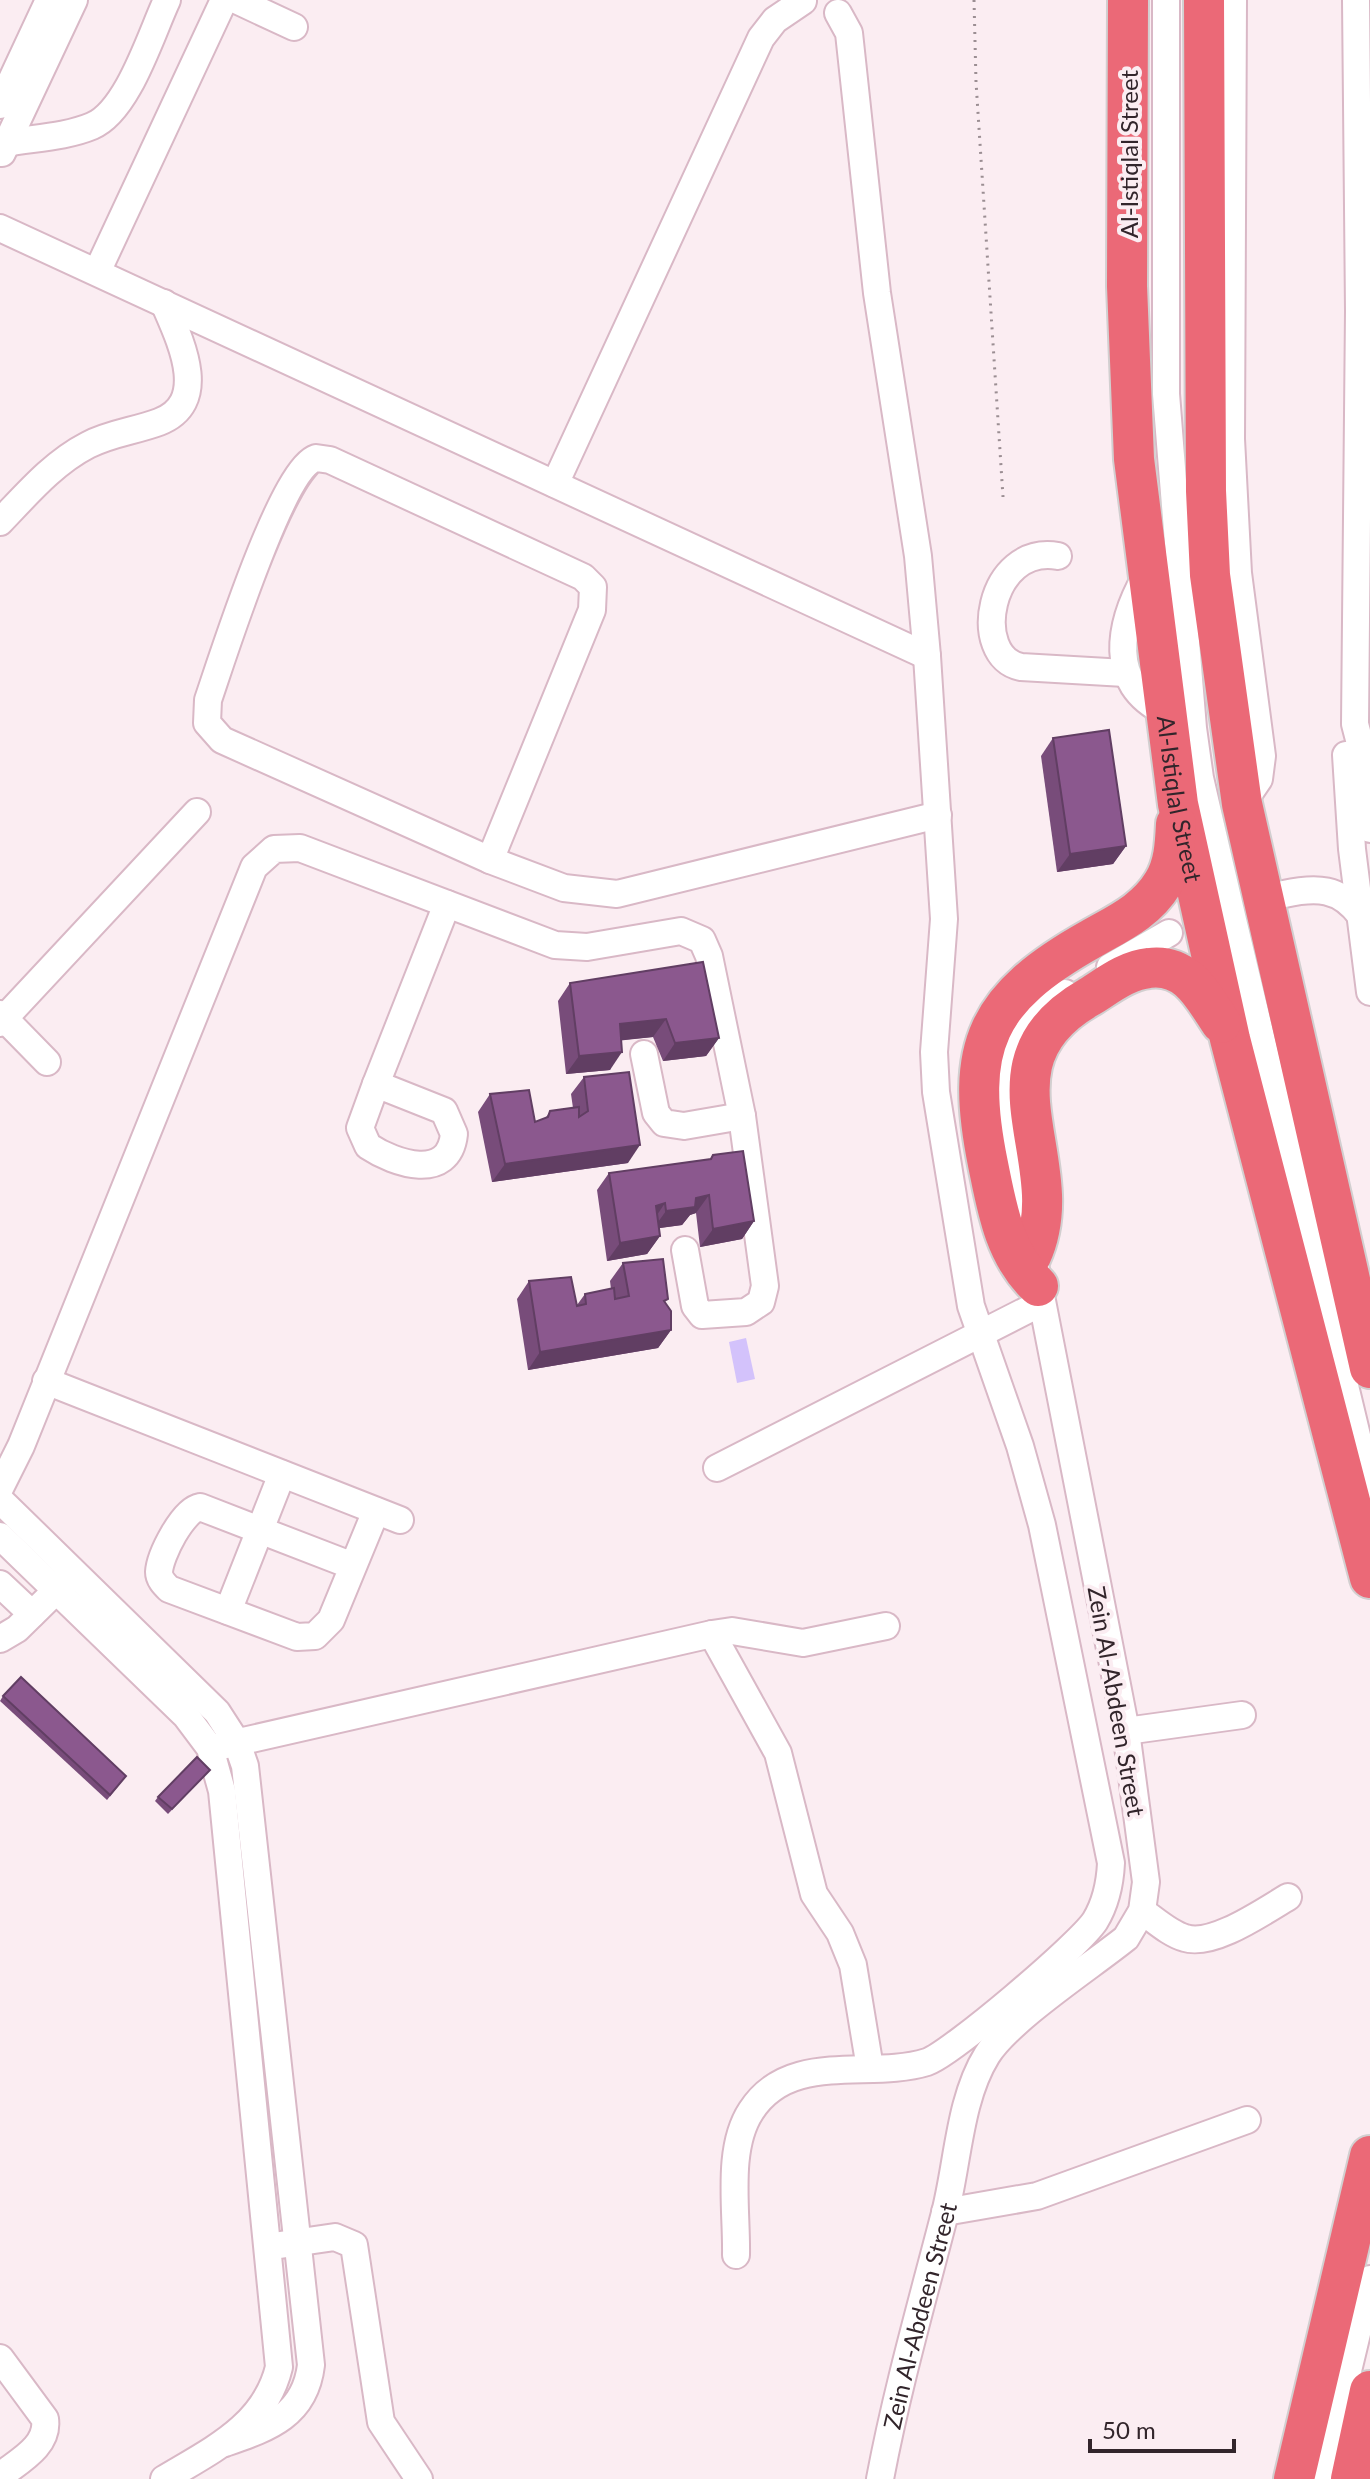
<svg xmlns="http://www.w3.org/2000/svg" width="1370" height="2479" viewBox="0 0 1370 2479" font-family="Lato,sans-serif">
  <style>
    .water { fill: #d3c2fb }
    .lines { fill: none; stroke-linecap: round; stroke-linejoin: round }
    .minor-casing { stroke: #d9b8c6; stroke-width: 30 }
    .highway-casing { stroke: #d2cfd0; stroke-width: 44 }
    .path { stroke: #9b8e93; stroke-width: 3; stroke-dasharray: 2 6; stroke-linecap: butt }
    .minor { stroke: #fff; stroke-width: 26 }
    .highway { stroke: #eb6977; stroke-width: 40 }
    .wall { fill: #784c7a }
    .shaded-wall { fill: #613e63 }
    .building { fill: #8b588e; stroke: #613e63; stroke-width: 2 }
    .labels { text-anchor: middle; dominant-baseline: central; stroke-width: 8; stroke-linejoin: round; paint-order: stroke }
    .street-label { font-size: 24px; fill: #32252b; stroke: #fbedf2 }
  </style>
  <rect width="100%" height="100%" fill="#fbedf2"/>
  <path class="water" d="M746,1338L755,1379L737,1383L729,1342Z"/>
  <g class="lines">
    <g class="minor-casing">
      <g id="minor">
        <path d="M236,0L294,27"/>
        <path d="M1166,0V394L1193,728L1200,778L1233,920L1370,1490"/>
        <path d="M1233,0L1231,439L1238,573L1262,756L1259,779L1242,804"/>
        <path d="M1356,0L1359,311L1355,724L1363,755L1370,829"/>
        <path d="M0,105L49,0"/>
        <path d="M6,143C33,138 66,137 92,126C128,111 151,34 167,0"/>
        <path d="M2,153L74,0"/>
        <path d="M0,228L927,656"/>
        <path d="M97,272L224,0"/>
        <path d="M316,458L330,460L583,577L593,587L592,610L490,860L222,740L207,723L208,700C222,659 282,469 316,458Z"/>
        <path d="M555,484L761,38L775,20L803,1"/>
        <path d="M0,522C27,494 53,463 88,445C111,433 135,431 159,422C211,402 180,340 164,303"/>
        <path d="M1058,556C988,544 970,657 1021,667L1125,673"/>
        <path d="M1146,576C1119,623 1106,684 1165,712"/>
        <path d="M1346,755L1352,849L1370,992"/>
        <path d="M490,860L564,888L617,894L938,815"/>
        <path d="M1284,894C1316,887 1340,887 1361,916"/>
        <path d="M1110,967L1169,933"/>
        <path d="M0,1014L47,1062"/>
        <path d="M0,1023L197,812"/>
        <path d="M644,1054L656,1113L664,1123L684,1126L742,1116"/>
        <path d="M376,1084L444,1111L454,1134C449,1182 395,1164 368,1146L360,1128Z"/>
        <path d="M376,1084L447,904"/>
        <path d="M46,1381L400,1520"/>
        <path d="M717,1468L1041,1303"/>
        <path d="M0,1488L21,1446L254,867L274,849L300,848L555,945L587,947L681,931L702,940L709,956L742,1116L765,1286L761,1302L746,1312L702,1315L695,1306L685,1250"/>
        <path d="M0,1500L217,1712L237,1743L245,1766L311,2365C305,2416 268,2428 225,2443"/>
        <path d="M0,1536L186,1716L210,1748L222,1791L279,2367C265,2426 212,2450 164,2479"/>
        <path d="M353,1566L200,1507C183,1510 160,1555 159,1572C159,1579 164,1584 169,1589L297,1637L315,1636L331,1620L376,1511"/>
        <path d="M0,1584L32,1614"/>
        <path d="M228,1611L282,1474"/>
        <path d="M712,1634L778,1753L814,1894L840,1933L853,1965L870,2068"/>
        <path d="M0,1639L17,1629L69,1578"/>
        <path d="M1126,1731L1242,1715"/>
        <path d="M221,1746L712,1634L732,1631L803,1643L886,1626"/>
        <path d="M1142,1911C1155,1920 1170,1934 1185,1938C1213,1947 1264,1911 1288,1897"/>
        <path d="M945,2212L1037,2196L1247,2120"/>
        <path d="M280,2245L335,2237L354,2245L381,2422L419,2479"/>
        <path d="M736,2255C737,2210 726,2149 751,2111C790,2050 870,2080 927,2062C952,2053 1079,1945 1095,1921C1106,1903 1110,1884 1111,1863L1042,1525L1020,1446L971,1306L936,1092L934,1052L944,919L927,656L918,556L877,293L849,33L838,13"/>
        <path d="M0,2358L45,2419C49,2446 19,2461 0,2476"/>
        <path id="s1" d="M880,2479C897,2389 922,2302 945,2213C958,2163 959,2100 987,2055C1010,2019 1090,1967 1126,1938L1142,1911L1146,1882L1126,1731L1002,1096C1005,1050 1025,1016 1065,993"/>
        <path d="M1322,2479L1370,2279"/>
      </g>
    </g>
    <g class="highway-casing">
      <g id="highway">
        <path id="s2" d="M1128,0L1127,286L1134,459L1178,804L1230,1039L1370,1578"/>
        <path d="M1204,0L1206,491L1210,575L1242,804L1370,1368"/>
        <path d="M1031,1256C1074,1162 970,1065 1089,997C1107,986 1127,970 1149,968C1187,963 1203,996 1221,1023"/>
        <path d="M1038,1286C1004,1254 997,1208 988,1164C964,1046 986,998 1091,939C1119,923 1146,911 1163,883C1174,865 1175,845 1176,824"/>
        <path d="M1294,2479L1370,2156"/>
        <path d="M1351,2479L1370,2391"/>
      </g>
    </g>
    <path class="path" d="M974,0L976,82L1003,497"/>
    <use href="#minor" class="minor"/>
    <use href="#highway" class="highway"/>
  </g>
  <g class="wall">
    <path d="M1053,738L1126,846L1113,864L1057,872L1041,756Z"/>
    <path d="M570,983L719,1038L706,1056L663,1061L653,1037L621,1040L610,1070L566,1074L558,1001Z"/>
    <path d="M584,1077L628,1163L492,1182L478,1112L490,1094L535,1122L545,1119L550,1111L573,1108L571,1094Z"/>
    <path d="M713,1155L754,1221L742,1239L700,1247L696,1213L690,1215L682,1225L659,1228L660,1236L647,1254L607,1261L597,1190L609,1173L709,1160Z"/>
    <path d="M623,1263L665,1303L671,1330L658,1348L528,1370L517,1299L529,1281L577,1305L585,1294L611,1289L610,1281Z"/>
    <path d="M3,1696L126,1776L107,1800L0,1701Z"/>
    <path d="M210,1770L168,1814L155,1801L158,1797Z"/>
  </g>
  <g class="shaded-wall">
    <path d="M1126,846L1113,864L1057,872L1070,854Z"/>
    <path d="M666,1019L653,1037L607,1042L620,1024Z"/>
    <path d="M719,1038L706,1056L663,1061L675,1043Z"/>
    <path d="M622,1052L610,1070L566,1074L579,1056Z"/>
    <path d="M640,1145L628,1163L492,1182L505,1164Z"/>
    <path d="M709,1195L696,1213L690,1215L682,1225L653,1229L666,1211L696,1198Z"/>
    <path d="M665,1203L653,1221L656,1206Z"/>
    <path d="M754,1221L742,1239L700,1247L713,1229Z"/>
    <path d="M660,1236L647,1254L607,1261L620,1243Z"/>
    <path d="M671,1330L658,1348L528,1370L540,1352Z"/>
  </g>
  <g class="building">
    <path d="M1109,730L1126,846L1070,854L1053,738Z"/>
    <path d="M703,962L719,1038L675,1043L666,1019L620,1024L622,1052L579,1056L570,983Z"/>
    <path d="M629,1072L640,1145L505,1164L490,1094L529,1090L535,1122L548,1117L550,1111L579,1107V1117L588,1111L584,1077Z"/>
    <path d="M743,1151L754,1221L713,1229L709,1195L696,1198L695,1207L666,1211L665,1203L656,1206L660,1236L620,1243L609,1173L711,1159L713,1155Z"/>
    <path d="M663,1259L668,1299L664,1301L671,1311V1330L540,1352L529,1281L571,1277L577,1306L586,1304L585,1294L614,1288L615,1299L629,1296L623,1263Z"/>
    <path d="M21,1677L126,1776L110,1795L3,1696Z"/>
    <path d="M197,1757L210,1770L172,1809L158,1797Z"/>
  </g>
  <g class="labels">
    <g class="street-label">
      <text transform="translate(1128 154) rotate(-90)">Al-Istiqlal Street</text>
      <text stroke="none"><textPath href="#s2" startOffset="802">Al-Istiqlal Street</textPath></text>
      <text transform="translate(1117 1701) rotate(80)">Zein Al-Abdeen Street</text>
      <text stroke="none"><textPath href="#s1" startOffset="168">Zein Al-Abdeen Street</textPath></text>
    </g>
  </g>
  <path d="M1090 2439v12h144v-12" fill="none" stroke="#32252b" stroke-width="4"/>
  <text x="1102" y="2439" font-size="24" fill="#32252b" stroke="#fbedf2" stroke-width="6" paint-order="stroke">50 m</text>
</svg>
